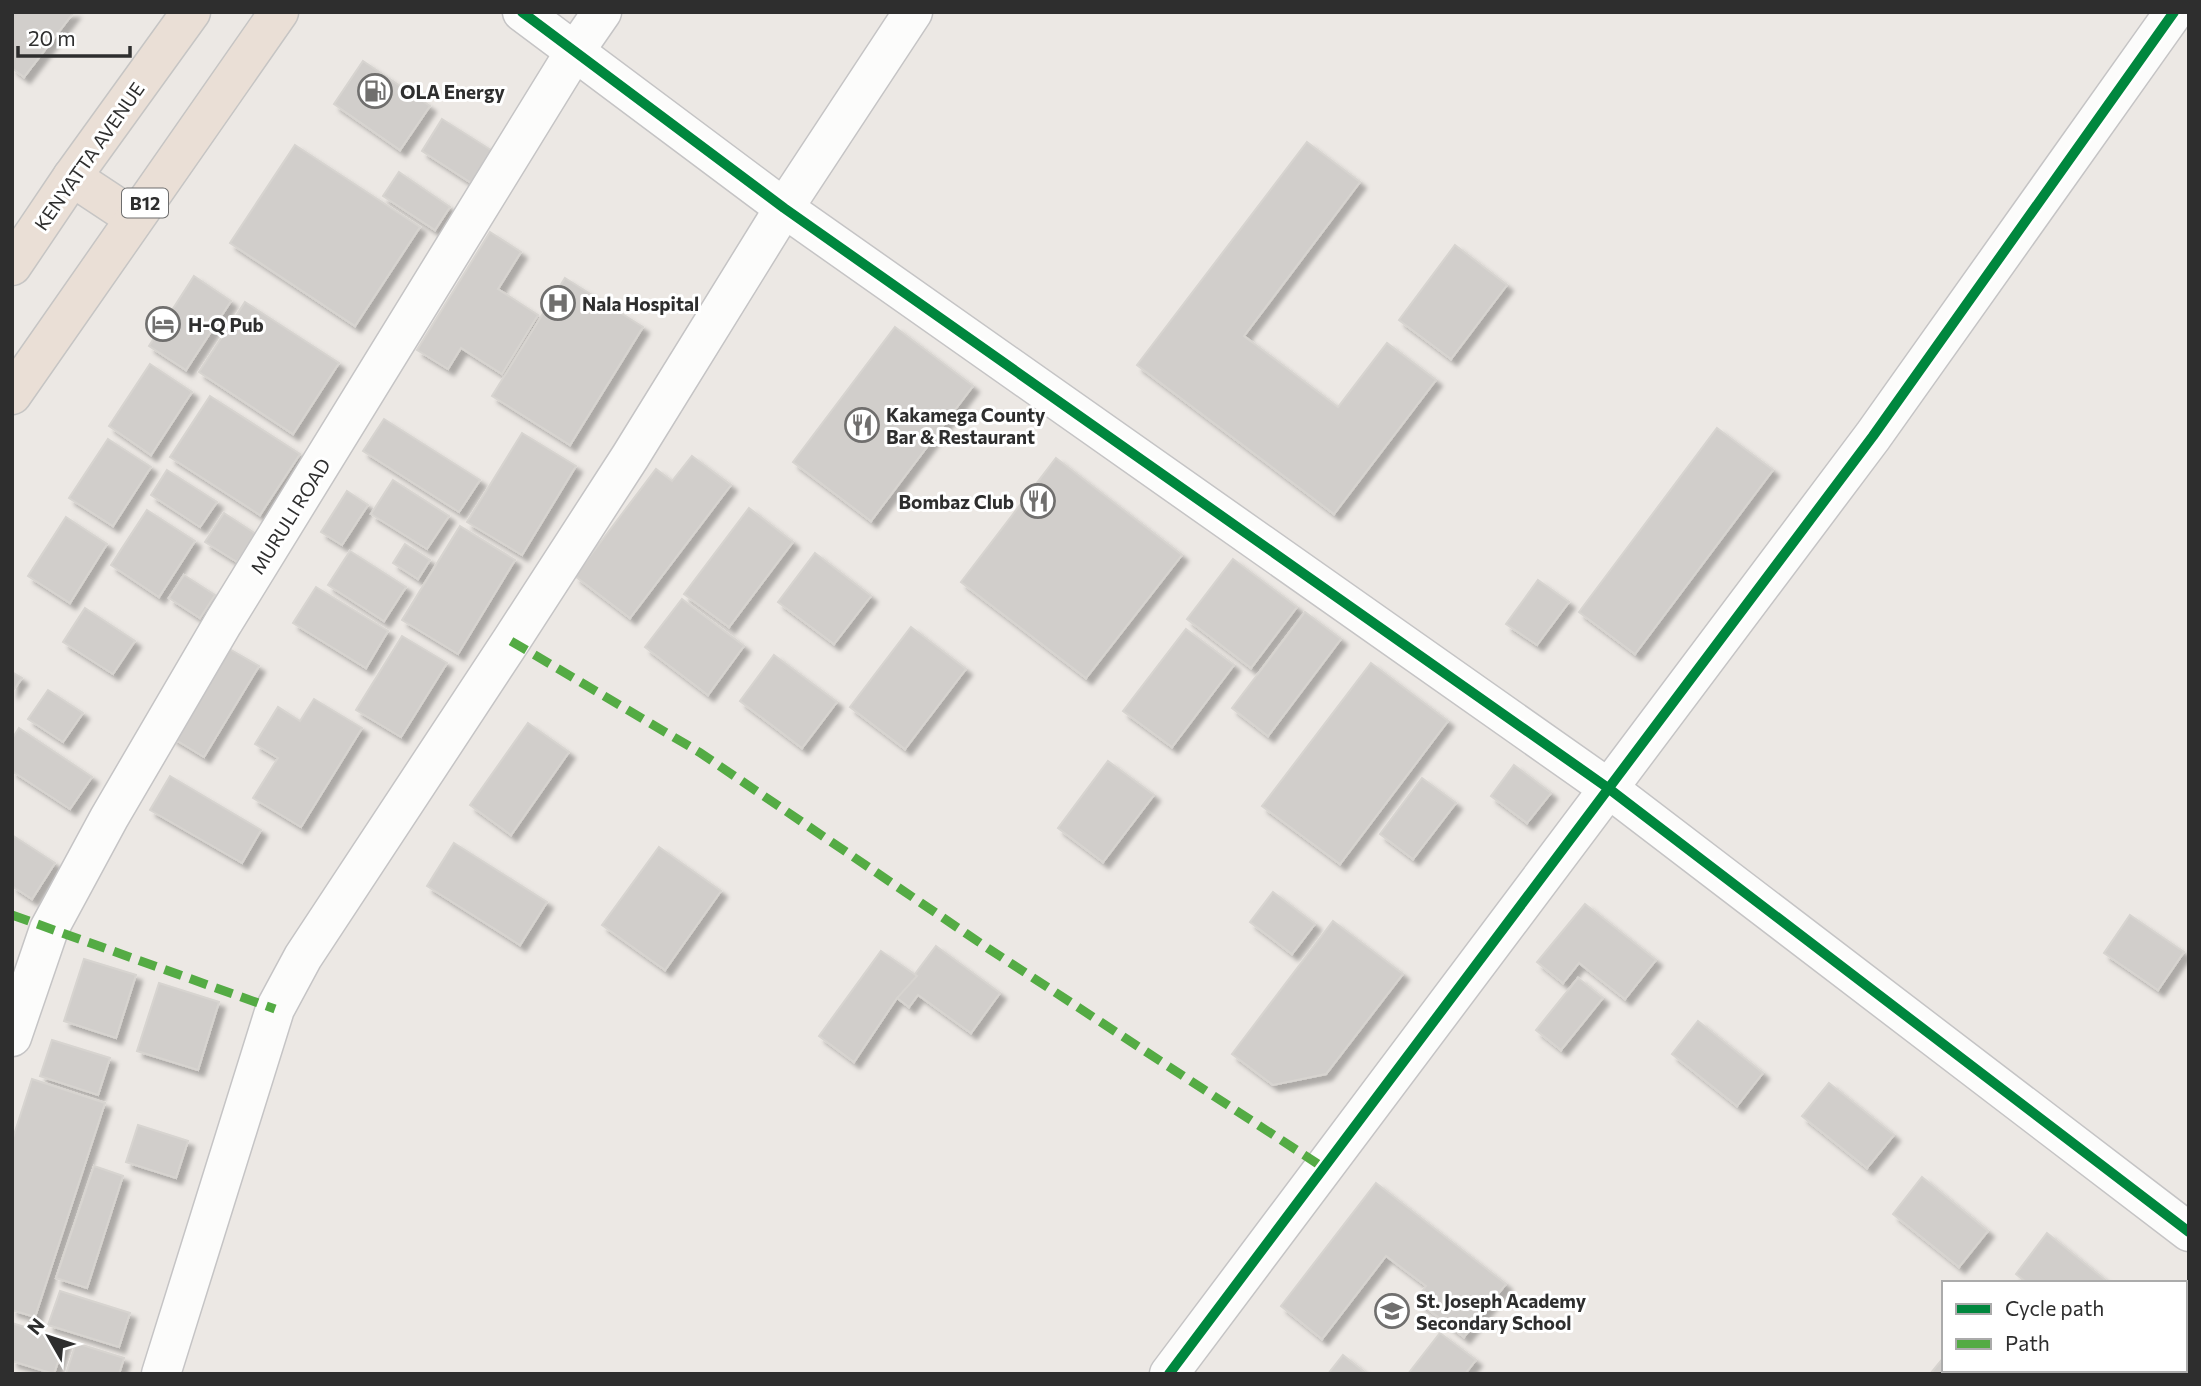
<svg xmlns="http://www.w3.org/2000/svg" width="2201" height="1386" viewBox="0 0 2201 1386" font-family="Commissioner,sans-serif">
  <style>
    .building { fill: #d1cecb; stroke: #d7d4d0; stroke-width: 2; filter: url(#shadow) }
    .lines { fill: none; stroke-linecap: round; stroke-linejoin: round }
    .minor-casing { stroke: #c5c4c5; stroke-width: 41 }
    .highway-casing { stroke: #c6c5c4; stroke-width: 41 }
    .minor { stroke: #fcfcfb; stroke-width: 38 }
    .highway { stroke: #eadfd6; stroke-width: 38 }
    .quiet { stroke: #54ab44; stroke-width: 9; stroke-dasharray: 18 9; stroke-linecap: butt }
    .cycleway-casing { stroke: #fff; stroke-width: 15 }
    .cycleway { stroke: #00873e; stroke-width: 10 }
    .labels { text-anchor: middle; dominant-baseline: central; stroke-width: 6; stroke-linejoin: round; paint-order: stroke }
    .shield { fill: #fff; stroke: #6d6d6d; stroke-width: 2 }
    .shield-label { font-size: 18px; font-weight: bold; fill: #2e2e2e }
    .poi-label { font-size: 19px; font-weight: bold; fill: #2e2e2e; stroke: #fff; text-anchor: start }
    .street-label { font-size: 19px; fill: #2e2e2e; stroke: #fff }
  </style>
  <defs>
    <filter id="shadow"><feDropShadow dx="6" dy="6" stdDeviation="2" flood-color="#0004"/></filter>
  </defs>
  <rect width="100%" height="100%" fill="#ece8e4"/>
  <g class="building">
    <path d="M12,12H74L24,77L12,68Z"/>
    <path d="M363,61L430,106L400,150L334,104Z"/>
    <path d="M442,119L494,152L473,184L422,151Z"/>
    <path d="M1307,142L1360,182L1244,336L1338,407L1387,343L1436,380L1334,514L1137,365Z"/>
    <path d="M295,145L420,227L355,326L230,243Z"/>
    <path d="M399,172L450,207L435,230L383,196Z"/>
    <path d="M490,232L521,252L498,289L538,315L502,374L461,348L448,369L417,350Z"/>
    <path d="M1455,245L1507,285L1451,359L1399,320Z"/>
    <path d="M194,276L231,301L186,370L149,346Z"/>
    <path d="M565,278L643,327L570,445L492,396Z"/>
    <path d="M245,302L339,363L293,434L199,372Z"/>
    <path d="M895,327L973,386L871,521L793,462Z"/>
    <path d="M150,364L192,392L151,455L109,426Z"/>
    <path d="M210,396L300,454L260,515L170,457Z"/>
    <path d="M384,419L480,480L459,512L363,451Z"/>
    <path d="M1717,428L1773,470L1635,654L1579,612Z"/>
    <path d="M522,433L576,466L522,555L467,522Z"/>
    <path d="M108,439L151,467L113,526L69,498Z"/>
    <path d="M692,456L731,485L630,618L575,576L656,469L672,481Z"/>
    <path d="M1056,458L1182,555L1086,678L961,582Z"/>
    <path d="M167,470L217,502L200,527L151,495Z"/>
    <path d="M393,480L449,516L427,549L371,514Z"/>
    <path d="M347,491L368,505L342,545L321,532Z"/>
    <path d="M749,508L793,542L729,627L684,594Z"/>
    <path d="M147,510L195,541L159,597L111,565Z"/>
    <path d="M224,513L256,534L237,562L205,542Z"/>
    <path d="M66,517L107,544L70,603L28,576Z"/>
    <path d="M460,526L515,560L458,654L402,620Z"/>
    <path d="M405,544L430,560L418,579L393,563Z"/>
    <path d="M350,551L406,587L384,621L328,585Z"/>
    <path d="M815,553L871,596L834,644L778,602Z"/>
    <path d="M1233,559L1297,607L1251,668L1187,619Z"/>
    <path d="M184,575L215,595L200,618L169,598Z"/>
    <path d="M1538,580L1569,602L1537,645L1506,624Z"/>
    <path d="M316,587L388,631L366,668L293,623Z"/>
    <path d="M682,599L744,646L708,695L645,647Z"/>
    <path d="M85,608L135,641L113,674L63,642Z"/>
    <path d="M1305,612L1341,639L1268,736L1232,708Z"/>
    <path d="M911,627L966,669L905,749L850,707Z"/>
    <path d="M1186,629L1234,665L1172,747L1123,711Z"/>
    <path d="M402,636L447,663L401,737L356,710Z"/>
    <path d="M226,647L259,666L204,757L171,737Z"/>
    <path d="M774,655L837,702L802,748L740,701Z"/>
    <path d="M1371,663L1448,721L1340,864L1262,806Z"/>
    <path d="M12,672L22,678L12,692Z"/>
    <path d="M48,690L83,713L63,742L28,719Z"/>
    <path d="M314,699L362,728L301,827L253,798L278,758L255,744L278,707L300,721Z"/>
    <path d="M528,723L569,752L511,835L470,805Z"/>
    <path d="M19,728L92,777L70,809L12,771V739Z"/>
    <path d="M1108,761L1154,795L1103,862L1058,828Z"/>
    <path d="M1514,765L1551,793L1527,823L1491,796Z"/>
    <path d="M170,776L261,830L242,863L150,810Z"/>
    <path d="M1422,778L1456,803L1413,859L1380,834Z"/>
    <path d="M12,835L55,863L32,899L12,886Z"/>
    <path d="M454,843L547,902L520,945L427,886Z"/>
    <path d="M659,847L721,891L665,970L602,925Z"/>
    <path d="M1273,892L1315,924L1292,954L1250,922Z"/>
    <path d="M1585,904L1656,960L1625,999L1579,963L1563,983L1537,962Z"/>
    <path d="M2130,915L2184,952L2158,990L2104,953Z"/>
    <path d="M1333,921L1403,974L1326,1074L1273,1085L1232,1054Z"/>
    <path d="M936,946L1000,993L971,1033L918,995L909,1007L897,998Z"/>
    <path d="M881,951L917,976L897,998L854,1062L819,1036Z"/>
    <path d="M84,959L136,975L116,1038L64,1021Z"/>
    <path d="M1578,978L1603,998L1561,1050L1536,1030Z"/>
    <path d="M159,983L219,1002L198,1070L137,1051Z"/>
    <path d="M1698,1021L1763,1073L1737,1106L1672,1054Z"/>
    <path d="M52,1040L110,1058L98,1095L40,1076Z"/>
    <path d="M32,1079L105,1103L35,1317L12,1310V1141Z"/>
    <path d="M1829,1083L1894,1135L1867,1168L1802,1116Z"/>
    <path d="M138,1125L188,1141L176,1178L126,1162Z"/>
    <path d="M94,1166L123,1176L87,1288L56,1278Z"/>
    <path d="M1922,1177L1988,1231L1959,1267L1893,1214Z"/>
    <path d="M1376,1183L1506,1284L1464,1337L1416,1300L1426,1286L1386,1256L1322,1339L1281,1306Z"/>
    <path d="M2047,1233L2109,1283H2027L2016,1274Z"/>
    <path d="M60,1291L130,1313L119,1347L48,1325Z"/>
    <path d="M12,1323L65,1340L54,1374L12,1361Z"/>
    <path d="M1440,1333L1476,1360L1465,1374H1408Z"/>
    <path d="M76,1343L124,1358L119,1374H66Z"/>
    <path d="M1343,1355L1367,1374H1328Z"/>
    <path d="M1944,1357V1370H1975L1972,1374H1930Z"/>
    <path d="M2185,1369L2189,1374H2145L2149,1370Z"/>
  </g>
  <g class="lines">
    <g class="minor-casing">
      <g id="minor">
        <path d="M522,12L784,208L1608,788L2189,1232"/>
        <path d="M12,1037L49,929L109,818L223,623L575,51L602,12"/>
        <path d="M161,1374L275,1009L303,957L511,641L630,457L784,208L913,12"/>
        <path d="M1169,1374L1873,436L2174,12"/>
      </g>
    </g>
    <g class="highway-casing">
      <g id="highway">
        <path d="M72,177L134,218"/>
        <path d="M12,266L72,177L191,12"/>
        <path d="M12,395L279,12"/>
      </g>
    </g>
    <use href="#minor" class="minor"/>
    <use href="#highway" class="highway"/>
    <g class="quiet">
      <path d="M511,641L699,752L989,949L1324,1168"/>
      <path d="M12,915L275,1009"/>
    </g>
    <g class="cycleway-casing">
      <g id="cycleway">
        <path d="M522,12L784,208L1608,788L2189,1232"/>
        <path d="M1169,1374L1873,436L2174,12"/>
      </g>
    </g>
    <use href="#cycleway" class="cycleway"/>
  </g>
  <defs>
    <g id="fuel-ring" transform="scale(1.75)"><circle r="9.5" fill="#fff" stroke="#706f6e" stroke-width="1.5"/><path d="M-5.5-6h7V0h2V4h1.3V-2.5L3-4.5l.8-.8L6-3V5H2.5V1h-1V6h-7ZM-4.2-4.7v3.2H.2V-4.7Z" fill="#706f6e"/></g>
    <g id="hospital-ring" transform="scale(1.75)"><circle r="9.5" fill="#fff" stroke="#706f6e" stroke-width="1.5"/><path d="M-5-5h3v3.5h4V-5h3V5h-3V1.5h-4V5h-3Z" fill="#706f6e"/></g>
    <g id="hotel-ring" transform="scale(1.75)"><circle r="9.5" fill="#fff" stroke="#706f6e" stroke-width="1.5"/><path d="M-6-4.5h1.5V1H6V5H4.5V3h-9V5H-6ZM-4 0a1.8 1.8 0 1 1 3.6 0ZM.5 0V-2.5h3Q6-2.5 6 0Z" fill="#706f6e"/></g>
    <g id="restaurant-ring" transform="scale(1.75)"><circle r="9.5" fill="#fff" stroke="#706f6e" stroke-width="1.5"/><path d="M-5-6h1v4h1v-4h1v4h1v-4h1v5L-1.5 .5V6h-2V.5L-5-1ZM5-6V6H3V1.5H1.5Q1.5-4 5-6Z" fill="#706f6e"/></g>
    <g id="school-ring" transform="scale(1.75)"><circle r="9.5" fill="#fff" stroke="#706f6e" stroke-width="1.5"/><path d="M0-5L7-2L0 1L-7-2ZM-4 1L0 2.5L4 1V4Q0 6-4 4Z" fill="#706f6e"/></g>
  </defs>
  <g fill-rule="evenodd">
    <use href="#fuel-ring" x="375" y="91"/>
    <use href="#hospital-ring" x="558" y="303"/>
    <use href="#hotel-ring" x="163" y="324"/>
    <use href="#restaurant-ring" x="862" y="425"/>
    <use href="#restaurant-ring" x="1038" y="501"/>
    <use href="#school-ring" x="1392" y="1311"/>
  </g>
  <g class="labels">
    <rect class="shield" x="122" y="188.5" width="46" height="29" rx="5"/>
    <g class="shield-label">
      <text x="145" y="203">B12</text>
    </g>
    <g class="poi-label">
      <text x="400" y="91">OLA Energy</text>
      <text x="582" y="303">Nala Hospital</text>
      <text x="188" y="324">H-Q Pub</text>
      <text x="886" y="414">Kakamega County<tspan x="886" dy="22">Bar &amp; Restaurant</tspan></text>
      <text x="1014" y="501" text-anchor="end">Bombaz Club</text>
      <text x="1416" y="1300">St. Joseph Academy<tspan x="1416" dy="22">Secondary School</tspan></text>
    </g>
    <g class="street-label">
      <text transform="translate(89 156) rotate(-55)">KENYATTA AVENUE</text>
      <text transform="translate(290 516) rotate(-58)">MURULI ROAD</text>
    </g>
  </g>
  <rect width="2201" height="1386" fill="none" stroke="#2e2e2e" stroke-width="28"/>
  <rect x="1942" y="1281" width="245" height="91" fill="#ffffff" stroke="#ababab" stroke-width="2"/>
  <rect x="1956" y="1304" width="35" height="10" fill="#00873e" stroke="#ababab" stroke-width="2"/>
  <text x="2005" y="1316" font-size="21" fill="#2e2e2e">Cycle path</text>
  <rect x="1956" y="1339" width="35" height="10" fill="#54ab44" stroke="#ababab" stroke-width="2"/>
  <text x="2005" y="1351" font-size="21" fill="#2e2e2e">Path</text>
  <g transform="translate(49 1337) rotate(309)" stroke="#ffffff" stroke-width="5" paint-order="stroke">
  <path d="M0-5L12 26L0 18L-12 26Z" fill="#2e2e2e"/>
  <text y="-10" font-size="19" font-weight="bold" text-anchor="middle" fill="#2e2e2e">N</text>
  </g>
  <path d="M18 46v10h112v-10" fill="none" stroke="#2e2e2e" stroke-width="3.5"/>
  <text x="28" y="46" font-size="21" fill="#2e2e2e" stroke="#ffffff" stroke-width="5" paint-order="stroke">20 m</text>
</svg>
